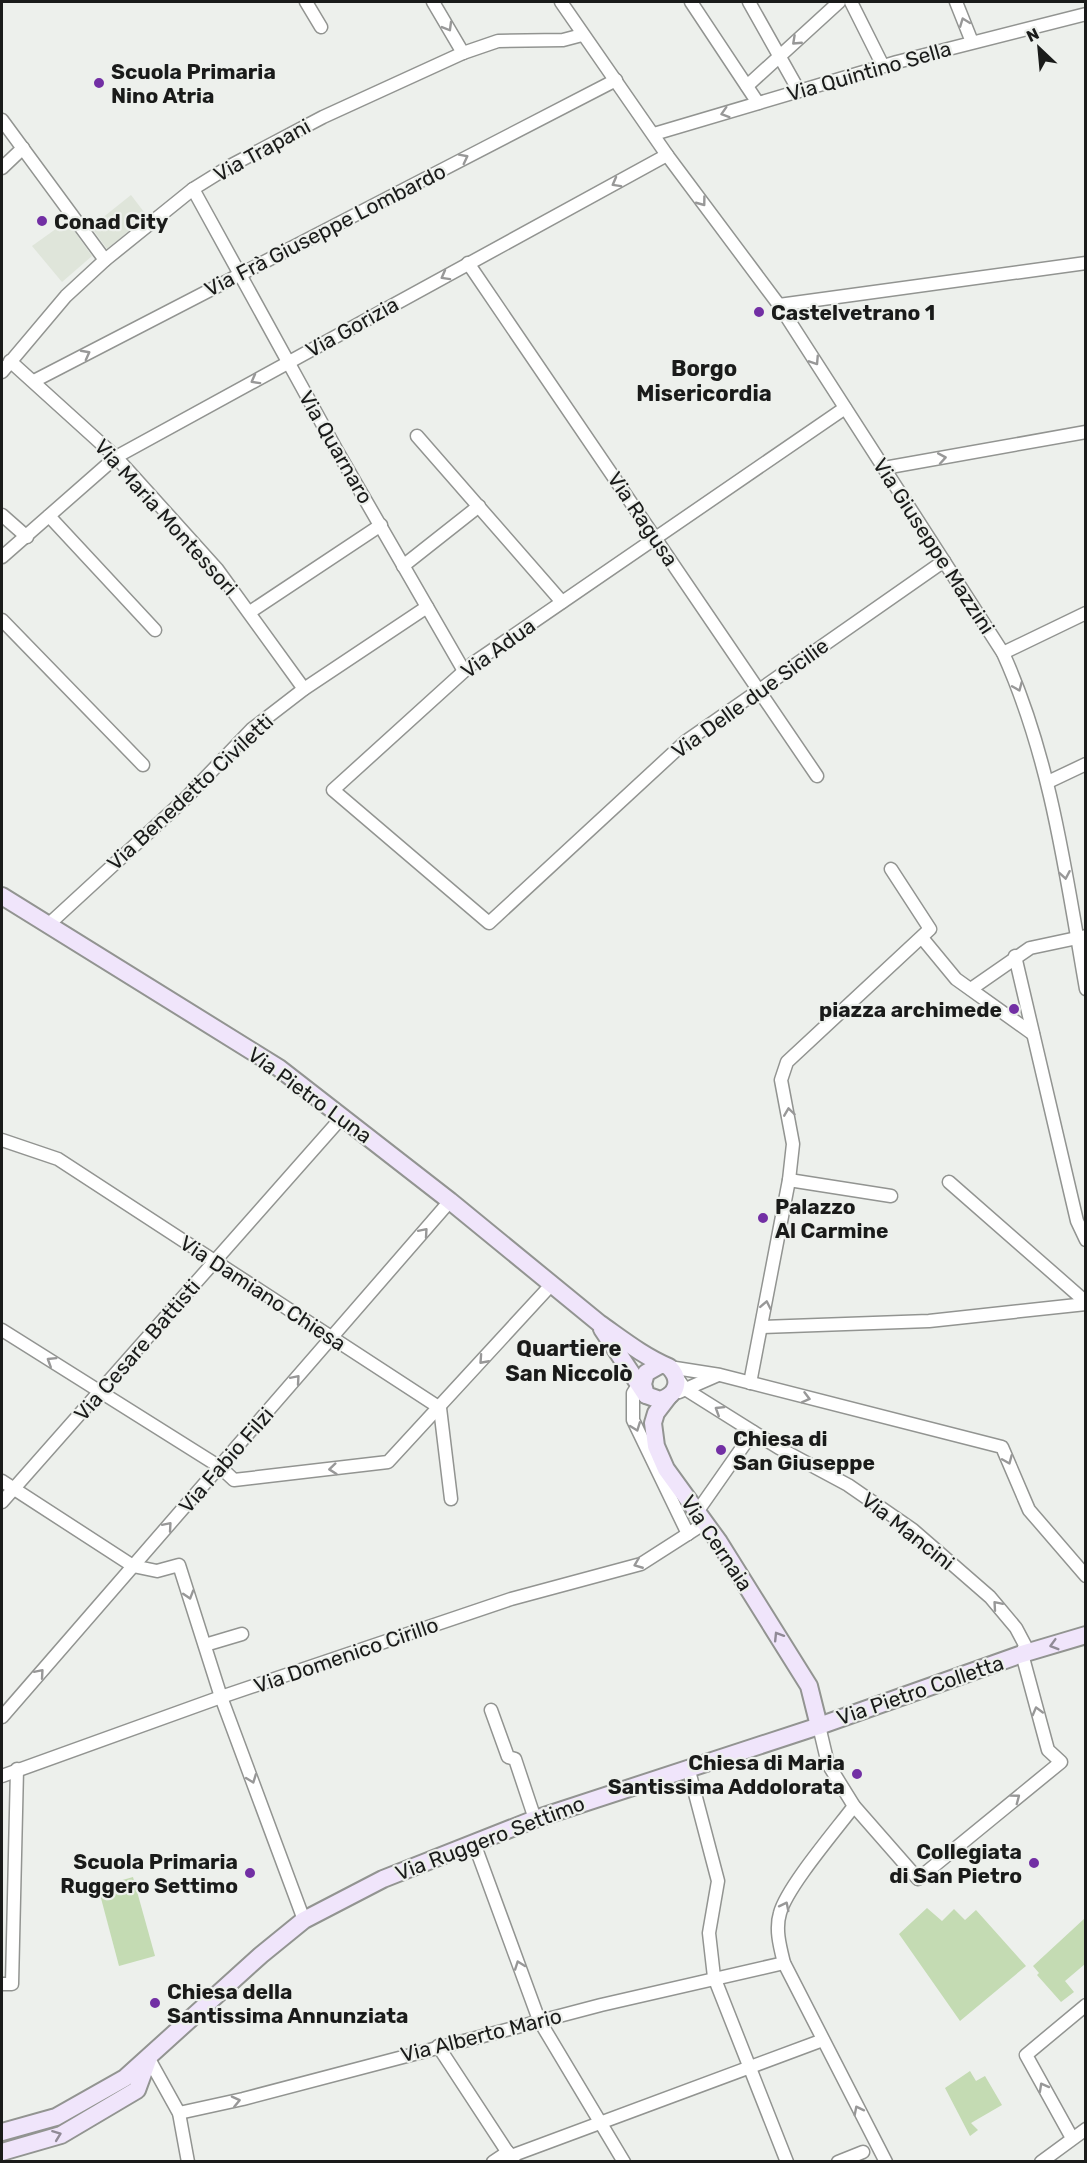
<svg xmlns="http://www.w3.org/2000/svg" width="1087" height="2163" viewBox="0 0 1087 2163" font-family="Rubik,sans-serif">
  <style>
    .built { fill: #dfe5da }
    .green { fill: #c4dbb3 }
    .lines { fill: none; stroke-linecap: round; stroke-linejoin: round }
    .street-casing { stroke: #929491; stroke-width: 15 }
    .secondary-casing { stroke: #929491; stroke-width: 20 }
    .street { stroke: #fff; stroke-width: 12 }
    .secondary { stroke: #f0e5fb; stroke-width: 16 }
    .oneway { stroke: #989898 }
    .oneway2 { stroke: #908a96 }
    .poi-dot { fill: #722fa4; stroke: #edf0ec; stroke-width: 2 }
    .labels { text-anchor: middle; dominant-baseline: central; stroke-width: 4.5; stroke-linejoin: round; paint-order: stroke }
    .poi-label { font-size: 21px; font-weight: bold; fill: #1a1b1a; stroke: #edf0ec; text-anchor: start }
    .street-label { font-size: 21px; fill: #1a1b1a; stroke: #edf0ec }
    .neighbourhood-label { font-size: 22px; font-weight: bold; fill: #1a1b1a; stroke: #edf0ec }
  </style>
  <rect width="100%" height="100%" fill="#edf0ec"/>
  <g class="built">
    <path d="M131,195L147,216L107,249L91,227Z"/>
    <path d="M67,221L92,256L62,282L32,246Z"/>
  </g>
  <g class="green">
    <path d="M133,1877L155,1956L119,1966L98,1887Z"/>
    <path d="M927,1908L942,1921L954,1909L965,1920L976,1910L1026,1966L960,2021L899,1934Z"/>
    <path d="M1085,1918V1964L1065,1981L1074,1992L1061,2002L1037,1975L1039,1973L1033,1966Z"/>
    <path d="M970,2071L976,2081L985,2076L1002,2105L971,2123L978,2130L970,2136L945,2088Z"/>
  </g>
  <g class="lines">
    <g class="street-casing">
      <g id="street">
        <path d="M306,2L321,27"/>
        <path d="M433,2L463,53"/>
        <path d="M561,2L667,155L779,305L1003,653C1051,759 1066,875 1086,989"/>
        <path d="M691,2L758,103"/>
        <path d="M749,2L799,91"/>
        <path d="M851,2L883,66"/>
        <path d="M956,2L972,42"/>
        <path d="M747,86L839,2"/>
        <path d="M2,120L105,260"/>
        <path d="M654,134L897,62L1086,14"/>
        <path d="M2,168L23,148"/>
        <path d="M193,189L336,449L464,671"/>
        <path d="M468,263L817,776"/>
        <path d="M779,305L1086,263"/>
        <path d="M10,361L116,457L217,569L304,689"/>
        <path d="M2,372L66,296L105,260L193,189L230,166L323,117L463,53L498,41L563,40L582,35"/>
        <path d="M34,381L616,80"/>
        <path d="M845,408L472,664L333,790L489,923L685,742L944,561"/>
        <path d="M417,436L562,602"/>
        <path d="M884,468L1086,432"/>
        <path d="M2,515L27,537"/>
        <path d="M49,516L155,630"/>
        <path d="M2,557L116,457L667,155"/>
        <path d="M403,566L479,506"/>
        <path d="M250,612L381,525"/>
        <path d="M2,620L143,765"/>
        <path d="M1003,653L1086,613"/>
        <path d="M1048,782L1086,764"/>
        <path d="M48,925L184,800L252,729L304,689L427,607"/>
        <path d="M923,939L956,979L1033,1034"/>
        <path d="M1015,956L1077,1221L1086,1240"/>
        <path d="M971,989L1030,948L1086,936"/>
        <path d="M2,1140L58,1159L440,1408L451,1499"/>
        <path d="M789,1180L891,1196"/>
        <path d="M949,1182L1086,1302"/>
        <path d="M762,1327L929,1321L1086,1304"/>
        <path d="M2,1330L220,1467L234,1480L388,1462L551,1285"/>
        <path d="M669,1367L720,1375L1002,1447L1029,1510L1086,1576"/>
        <path d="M676,1376L685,1389L779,1448L848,1485L913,1530L990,1597L1016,1628L1025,1645L1022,1654L1048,1750L1061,1762L918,1879L854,1806L828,1764L819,1726"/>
        <path d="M642,1379L633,1393V1420L688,1534"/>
        <path d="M750,1383L789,1180L793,1144L781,1080L787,1062L930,929L891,869"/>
        <path d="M679,1392L718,1375"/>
        <path d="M2,1481L133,1566L157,1571L179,1565L221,1697L304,1920"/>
        <path d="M2,1502L343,1116"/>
        <path d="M697,1512L753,1432"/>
        <path d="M205,1645L242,1634"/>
        <path d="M491,1710L508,1757L515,1759L535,1819"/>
        <path d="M2,1717L450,1201"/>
        <path d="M688,1767L718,1881L709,1933L714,1977L787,2162"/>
        <path d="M2,1776L221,1697L511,1599L641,1564L705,1523"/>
        <path d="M854,1806C836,1830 787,1887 780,1913C775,1929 780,1947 784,1963L886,2162"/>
        <path d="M474,1843L539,2020L624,2162"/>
        <path d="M2,1984H12L17,1769"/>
        <path d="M438,2046L514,2162"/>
        <path d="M149,2059L179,2113L188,2162"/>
        <path d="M179,2113L243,2099L601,2005L784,1963"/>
        <path d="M1072,2138L1026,2055L1086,2005"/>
        <path d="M511,2156L823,2040"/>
        <path d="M493,2162L508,2152"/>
        <path d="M838,2162L863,2152"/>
        <path d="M1041,2162L1086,2129"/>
      </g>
    </g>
    <g class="secondary-casing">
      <g id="secondary">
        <path d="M2,896L279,1068L450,1201L599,1323C622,1339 643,1356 669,1367C682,1380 677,1395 660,1400L646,1395L643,1384L646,1373L660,1365"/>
        <path d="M602,1329L646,1395"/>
        <path d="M669,1396L656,1413L653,1423L656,1446L666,1469L719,1542L809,1686L819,1726"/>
        <path d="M2,2132L56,2117L125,2078L261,1955L304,1920L383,1879L535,1819L819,1726L1022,1654L1086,1635"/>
        <path d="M2,2152L61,2135L137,2090L148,2060"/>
      </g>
    </g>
    <use href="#street" class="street"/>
    <use href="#secondary" class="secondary"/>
  </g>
  <defs><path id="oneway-chevron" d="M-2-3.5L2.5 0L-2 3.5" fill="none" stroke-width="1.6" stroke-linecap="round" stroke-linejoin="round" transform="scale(1.5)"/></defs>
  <g class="oneway">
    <use href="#oneway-chevron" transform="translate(964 22) rotate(-111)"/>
    <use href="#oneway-chevron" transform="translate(448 27) rotate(60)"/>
    <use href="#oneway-chevron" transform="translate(796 41) rotate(137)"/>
    <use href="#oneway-chevron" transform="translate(725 113) rotate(163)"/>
    <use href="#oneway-chevron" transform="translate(464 158) rotate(-27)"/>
    <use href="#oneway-chevron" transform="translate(616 183) rotate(151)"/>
    <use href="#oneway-chevron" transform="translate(702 202) rotate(53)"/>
    <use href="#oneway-chevron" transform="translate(445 276) rotate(151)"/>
    <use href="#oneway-chevron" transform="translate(86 354) rotate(-28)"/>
    <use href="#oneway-chevron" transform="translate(815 361) rotate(57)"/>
    <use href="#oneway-chevron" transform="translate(255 380) rotate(151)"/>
    <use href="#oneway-chevron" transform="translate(942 458) rotate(-10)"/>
    <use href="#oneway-chevron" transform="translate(1018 687) rotate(67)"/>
    <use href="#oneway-chevron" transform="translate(1065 875) rotate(80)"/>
    <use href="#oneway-chevron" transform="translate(789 1112) rotate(-98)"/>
    <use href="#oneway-chevron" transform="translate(424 1232) rotate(-49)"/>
    <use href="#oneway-chevron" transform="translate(766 1305) rotate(-79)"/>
    <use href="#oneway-chevron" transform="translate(483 1360) rotate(132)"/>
    <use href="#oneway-chevron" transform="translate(51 1361) rotate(-148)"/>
    <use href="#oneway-chevron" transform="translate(296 1379) rotate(-49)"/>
    <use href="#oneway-chevron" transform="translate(806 1398) rotate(15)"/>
    <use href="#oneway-chevron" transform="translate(719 1410) rotate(-148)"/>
    <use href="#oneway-chevron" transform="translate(636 1427) rotate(69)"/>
    <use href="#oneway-chevron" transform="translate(1008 1460) rotate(67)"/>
    <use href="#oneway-chevron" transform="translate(333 1469) rotate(174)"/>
    <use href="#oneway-chevron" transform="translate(168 1526) rotate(-49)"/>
    <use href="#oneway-chevron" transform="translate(638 1564) rotate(158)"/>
    <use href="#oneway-chevron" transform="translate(189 1595) rotate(73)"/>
    <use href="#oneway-chevron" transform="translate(997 1605) rotate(-131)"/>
    <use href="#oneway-chevron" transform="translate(40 1673) rotate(-49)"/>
    <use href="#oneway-chevron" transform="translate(1037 1711) rotate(-105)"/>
    <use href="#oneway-chevron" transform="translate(252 1779) rotate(69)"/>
    <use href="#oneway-chevron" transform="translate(1016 1798) rotate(-37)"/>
    <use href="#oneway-chevron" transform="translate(785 1906) rotate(-63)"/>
    <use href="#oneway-chevron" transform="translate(519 1965) rotate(-110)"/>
    <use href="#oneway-chevron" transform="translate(1043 2087) rotate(-119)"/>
    <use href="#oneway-chevron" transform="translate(236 2101) rotate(-13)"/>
    <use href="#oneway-chevron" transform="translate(858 2110) rotate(-117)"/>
  </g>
  <g class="oneway2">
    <use href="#oneway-chevron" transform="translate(778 1636) rotate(-122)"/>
    <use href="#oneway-chevron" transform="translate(1054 1645) rotate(164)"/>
    <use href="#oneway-chevron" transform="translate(57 2135) rotate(-21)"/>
  </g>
  <g class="poi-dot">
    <circle cx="99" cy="83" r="6"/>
    <circle cx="42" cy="221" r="6"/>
    <circle cx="759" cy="312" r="6"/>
    <circle cx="1014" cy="1009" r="6"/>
    <circle cx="763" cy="1218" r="6"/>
    <circle cx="721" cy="1450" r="6"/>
    <circle cx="857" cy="1774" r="6"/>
    <circle cx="1034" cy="1863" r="6"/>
    <circle cx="250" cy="1873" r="6"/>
    <circle cx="155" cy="2003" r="6"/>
  </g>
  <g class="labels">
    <g class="poi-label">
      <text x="111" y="71">Scuola Primaria<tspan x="111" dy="24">Nino Atria</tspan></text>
      <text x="54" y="221">Conad City</text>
      <text x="771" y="312">Castelvetrano 1</text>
      <text x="1002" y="1009" text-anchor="end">piazza archimede</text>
      <text x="775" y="1206">Palazzo<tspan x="775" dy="24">Al Carmine</tspan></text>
      <text x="733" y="1438">Chiesa di<tspan x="733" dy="24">San Giuseppe</tspan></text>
      <text x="845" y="1762" text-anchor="end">Chiesa di Maria<tspan x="845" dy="24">Santissima Addolorata</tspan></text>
      <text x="1022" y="1851" text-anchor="end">Collegiata<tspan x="1022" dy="24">di San Pietro</tspan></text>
      <text x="238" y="1861" text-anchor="end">Scuola Primaria<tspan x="238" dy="24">Ruggero Settimo</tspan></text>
      <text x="167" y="1991">Chiesa della<tspan x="167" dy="24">Santissima Annunziata</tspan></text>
    </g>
    <g class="street-label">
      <text transform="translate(869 71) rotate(-16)">Via Quintino Sella</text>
      <text transform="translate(262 150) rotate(-29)">Via Trapani</text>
      <text transform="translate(325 230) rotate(-27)">Via Frà Giuseppe Lombardo</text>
      <text transform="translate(352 327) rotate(-29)">Via Gorizia</text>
      <text transform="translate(336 447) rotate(60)">Via Quarnaro</text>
      <text transform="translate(166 517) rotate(48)">Via Maria Montessori</text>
      <text transform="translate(643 519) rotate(56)">Via Ragusa</text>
      <text transform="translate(934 546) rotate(57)">Via Giuseppe Mazzini</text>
      <text transform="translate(498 648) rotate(-36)">Via Adua</text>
      <text transform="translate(750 698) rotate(-36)">Via Delle due Sicilie</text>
      <text transform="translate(190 792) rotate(-43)">Via Benedetto Civiletti</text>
      <text transform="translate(310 1095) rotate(36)">Via Pietro Luna</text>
      <text transform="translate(263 1293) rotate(33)">Via Damiano Chiesa</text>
      <text transform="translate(137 1350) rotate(-49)">Via Cesare Battisti</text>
      <text transform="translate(226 1460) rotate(-49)">Via Fabio Filzi</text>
      <text transform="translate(908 1531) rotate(38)">Via Mancini</text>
      <text transform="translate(717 1543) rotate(56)">Via Cernaia</text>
      <text transform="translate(346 1655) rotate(-19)">Via Domenico Cirillo</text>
      <text transform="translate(920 1690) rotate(-19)">Via Pietro Colletta</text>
      <text transform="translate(490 1838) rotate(-21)">Via Ruggero Settimo</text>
      <text transform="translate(481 2035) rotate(-14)">Via Alberto Mario</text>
    </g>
    <g class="neighbourhood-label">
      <text x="704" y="368">Borgo<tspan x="704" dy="25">Misericordia</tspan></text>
      <text x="569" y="1348">Quartiere<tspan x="569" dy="25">San Niccolò</tspan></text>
    </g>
  </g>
  <rect width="1087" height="2163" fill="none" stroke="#1a1b1a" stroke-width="6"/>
  <g transform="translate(1039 48) rotate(334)" stroke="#edf0ec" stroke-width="4.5" paint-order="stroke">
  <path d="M0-4.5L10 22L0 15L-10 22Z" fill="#1a1b1a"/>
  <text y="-9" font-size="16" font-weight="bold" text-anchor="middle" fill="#1a1b1a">N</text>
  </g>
</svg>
